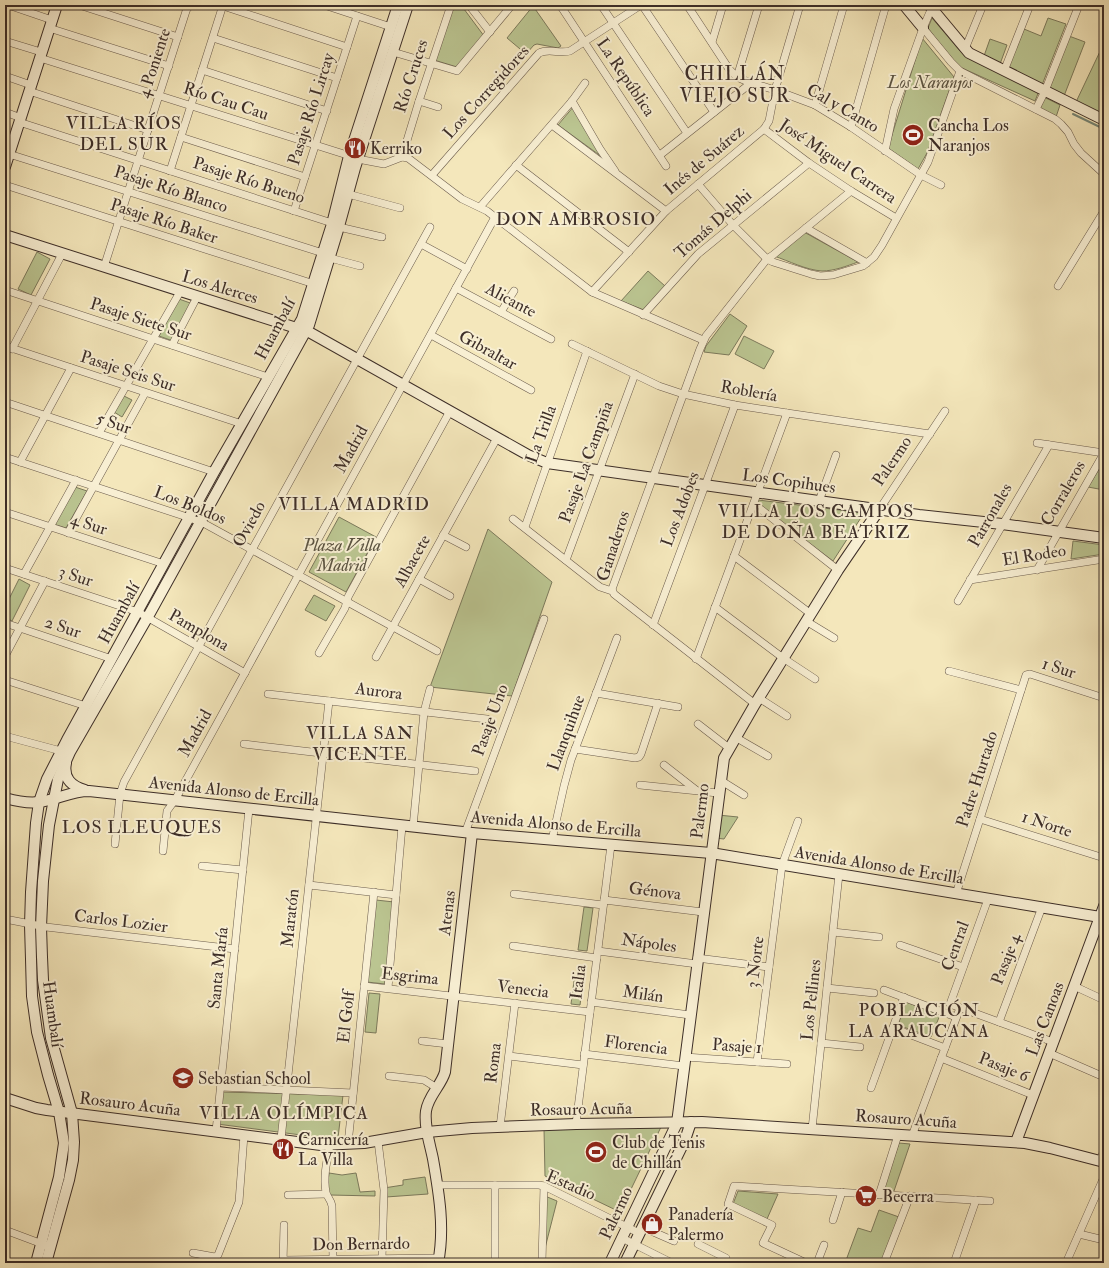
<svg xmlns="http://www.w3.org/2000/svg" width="1109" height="1268" viewBox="0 0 1109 1268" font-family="'IM FELL Double Pica',serif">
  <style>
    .green { fill: #bbc591; stroke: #7c7a5c }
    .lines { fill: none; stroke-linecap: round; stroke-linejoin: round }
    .stream { stroke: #768677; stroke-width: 2 }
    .street-casing { stroke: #6b5c4d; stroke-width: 8 }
    .secondary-casing { stroke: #3d2e28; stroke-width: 12 }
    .street { stroke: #f8efd3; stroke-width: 7 }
    .secondary { stroke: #f8efd3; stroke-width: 10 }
    .labels { text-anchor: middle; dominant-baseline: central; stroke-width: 4; stroke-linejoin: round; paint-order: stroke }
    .street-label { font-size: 17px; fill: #3d2e28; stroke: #f8efd3 }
    .park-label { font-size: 17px; font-style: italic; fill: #5c5442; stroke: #f8efd3 }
    .poi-label { font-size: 17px; fill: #3d2e28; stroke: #f8efd3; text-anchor: start }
    .neighbourhood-label { font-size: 18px; letter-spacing: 1px; fill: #3d2e28; stroke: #f8efd3 }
    .quarter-label { font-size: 19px; letter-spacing: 1px; fill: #3d2e28; stroke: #f8efd3 }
  </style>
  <rect width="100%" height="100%" fill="#f4e7bb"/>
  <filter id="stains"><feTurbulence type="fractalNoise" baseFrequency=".005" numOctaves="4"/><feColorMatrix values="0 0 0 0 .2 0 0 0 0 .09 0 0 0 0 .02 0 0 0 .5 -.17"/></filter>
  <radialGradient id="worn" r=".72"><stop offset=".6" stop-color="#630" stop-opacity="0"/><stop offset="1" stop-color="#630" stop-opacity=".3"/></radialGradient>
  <g class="green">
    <path d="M452,5H461L484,36L457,67L434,60Z"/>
    <path d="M533,6L561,46L558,48L537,44L534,45L526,54L507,38Z"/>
    <path d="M932,18L960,51L967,57L1039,91L1035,101L962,68L954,63L928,28Z"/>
    <path d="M1048,18L1066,24L1042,85L1008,68L1024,29L1041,36Z"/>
    <path d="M1069,36L1085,42L1064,96L1048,89Z"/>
    <path d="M922,38L954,77L927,153L918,169L888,148Z"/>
    <path d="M990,39L1007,45L1000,64L984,56Z"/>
    <path d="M1104,43V116L1076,102Z"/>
    <path d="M1044,97L1060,105L1056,117L1040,108Z"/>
    <path d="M574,106L609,162L558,125Z"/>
    <path d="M804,232L858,262C847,266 834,271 822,271C806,270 789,261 774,256Z"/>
    <path d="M37,252L50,259L31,295L18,289Z"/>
    <path d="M648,271L665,286L644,310L621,301Z"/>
    <path d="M179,299L193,304L173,341L159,336Z"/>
    <path d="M730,314L747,326L729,355L704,352L706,346Z"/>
    <path d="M744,336L774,351L764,369L735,354Z"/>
    <path d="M124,396L132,400L122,417L114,412Z"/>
    <path d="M1104,461V490L1088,487Z"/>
    <path d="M75,487L87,491L66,528L53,524Z"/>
    <path d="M758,500L864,513L833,561L757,504Z"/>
    <path d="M339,517L376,537L346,592L309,572Z"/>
    <path d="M488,529L552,582L512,696L430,687Z"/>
    <path d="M1073,541L1104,545V554L1071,559Z"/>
    <path d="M19,579L30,585L12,621L5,617V607Z"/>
    <path d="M314,595L335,606L326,621L305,610Z"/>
    <path d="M718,815L738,817L724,839L715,838Z"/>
    <path d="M376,900L394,902L385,984L367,982Z"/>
    <path d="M584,907L593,908L587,951L578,950Z"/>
    <path d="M574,981L583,982L580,1005L571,1004Z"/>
    <path d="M369,993L380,994L376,1033L365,1032Z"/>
    <path d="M906,1002L940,1015L931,1037L898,1025Z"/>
    <path d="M220,1092L343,1095L338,1138H324L217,1124Z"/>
    <path d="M661,1127L620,1212L545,1176L544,1129Z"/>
    <path d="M899,1143L910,1144L894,1191H883Z"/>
    <path d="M329,1173L342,1175L356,1173L360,1192L375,1191V1196L330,1195L327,1191Z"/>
    <path d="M425,1177L428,1194L386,1197L384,1188L403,1185V1180Z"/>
    <path d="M738,1191L778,1194L767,1219L733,1204Z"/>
    <path d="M545,1196L557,1201L544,1252Z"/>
    <path d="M879,1210L899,1217L882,1263H845L858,1228L871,1232Z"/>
  </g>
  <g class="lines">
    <path class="stream" d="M1073,114L1104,129"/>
    <g class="street-casing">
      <g id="street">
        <path d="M8,5L52,20"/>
        <path d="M79,5L178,37"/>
        <path d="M178,5L188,8"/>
        <path d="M324,5L391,27"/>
        <path d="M469,5L490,32"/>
        <path d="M560,5L666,166"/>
        <path d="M601,5L687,133"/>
        <path d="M642,5L714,112"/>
        <path d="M687,5L729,69L737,77L746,81L775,90L815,105L851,127L921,175L941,185"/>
        <path d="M223,6L347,47"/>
        <path d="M49,28L169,66"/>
        <path d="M923,28L951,62L960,71L1055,119L1061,124L1068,132L1074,144L1081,153L1104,174"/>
        <path d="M213,38L337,78"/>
        <path d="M5,41L41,52"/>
        <path d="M712,42L723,5"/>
        <path d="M965,49L983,5"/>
        <path d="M393,52L457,71L512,5"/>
        <path d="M40,58L363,160L384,164L402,157L408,158L462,199L487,211L592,292L703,340"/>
        <path d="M202,70L327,111"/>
        <path d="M1004,71L1030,5"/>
        <path d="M5,76L31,85"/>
        <path d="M737,77L759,5"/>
        <path d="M29,91L148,130"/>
        <path d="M419,101L438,107"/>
        <path d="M572,101L600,149L615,171"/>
        <path d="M815,105L844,5"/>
        <path d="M1036,109L1045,91L1079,5"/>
        <path d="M5,112L21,118"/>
        <path d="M19,122L332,223"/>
        <path d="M552,125L666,211"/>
        <path d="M851,127L886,5"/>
        <path d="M764,129L809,163L851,191L896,218"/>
        <path d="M181,137L305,177"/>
        <path d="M885,151L894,109L923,28L933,5"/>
        <path d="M9,154L323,253"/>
        <path d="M660,155L751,83"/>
        <path d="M402,157L419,101L451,5"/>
        <path d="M516,165L629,252"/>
        <path d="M170,171L223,5"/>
        <path d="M432,175L539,53C549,48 559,54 570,51L641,5"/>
        <path d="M698,184L733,225L767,259L773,262L811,274L820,276L833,275L863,266L874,257L882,245L928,162L960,71"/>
        <path d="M5,185L314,284"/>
        <path d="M348,194L400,208"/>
        <path d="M480,207L572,101L585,83"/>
        <path d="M294,211L357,16"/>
        <path d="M339,227L382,237"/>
        <path d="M806,228L867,263"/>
        <path d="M421,244L467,269"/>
        <path d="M330,258L360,266"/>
        <path d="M104,267L188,5"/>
        <path d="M1058,286L1104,211"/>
        <path d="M456,288L551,339"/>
        <path d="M5,290L268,377"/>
        <path d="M592,292L666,211L764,129L769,121L775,90L800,5"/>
        <path d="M501,312L514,291"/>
        <path d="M643,315L698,254L809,163"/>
        <path d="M431,335L531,390"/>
        <path d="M572,344L659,386L683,394L735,405L787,413L930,434"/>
        <path d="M172,345L197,297"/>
        <path d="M5,346L242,424"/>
        <path d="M12,349L62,254"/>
        <path d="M5,402L214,472"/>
        <path d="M99,433L180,292"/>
        <path d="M1037,443L1104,453"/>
        <path d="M5,457L190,518L205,524L437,651"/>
        <path d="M20,462L71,368"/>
        <path d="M819,501L836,455"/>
        <path d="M754,504L838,570"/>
        <path d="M879,510L945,411"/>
        <path d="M5,512L164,564"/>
        <path d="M513,519L600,587L612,591"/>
        <path d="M525,527L587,351"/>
        <path d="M68,533L145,393"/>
        <path d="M443,535L466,547"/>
        <path d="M734,556L811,614"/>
        <path d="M566,560L635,374"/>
        <path d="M5,568L138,612L245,673"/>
        <path d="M1037,570L1104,453"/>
        <path d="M24,574L76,480"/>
        <path d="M419,579L450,596"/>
        <path d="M970,580L1104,559"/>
        <path d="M958,601L1049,445"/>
        <path d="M715,607L783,658L815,679"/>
        <path d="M806,621L834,638"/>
        <path d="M5,623L112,659"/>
        <path d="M653,625L735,405"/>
        <path d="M319,653L345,608L348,597L450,411"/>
        <path d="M5,656L45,581"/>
        <path d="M376,657L497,438"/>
        <path d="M696,659L787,413"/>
        <path d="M949,671L1021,690"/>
        <path d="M5,680L86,706"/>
        <path d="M596,693L678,707"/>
        <path d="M268,694L487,719"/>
        <path d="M759,698L787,716"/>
        <path d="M755,704L614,594L612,589L700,349L706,336L767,259L773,255L851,191"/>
        <path d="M698,724L729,748"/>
        <path d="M5,736L61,751"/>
        <path d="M735,737L768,756"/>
        <path d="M244,744L475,771"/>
        <path d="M575,749L635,758L639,757L641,754L658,703"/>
        <path d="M664,765L696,790"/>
        <path d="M720,780L744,795"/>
        <path d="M640,785L718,793"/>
        <path d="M980,819L1104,858"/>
        <path d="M413,827L424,712L430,689"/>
        <path d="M465,833L544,619"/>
        <path d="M552,840L564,786L571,760L617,638"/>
        <path d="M115,844L120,794L124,782L430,227"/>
        <path d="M163,851L167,811L175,800L495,217"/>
        <path d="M202,866L243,870"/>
        <path d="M309,885L396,895"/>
        <path d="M514,894L603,905"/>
        <path d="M956,894L1026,675L1030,674L1104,698"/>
        <path d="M988,899L950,1004L1053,1042"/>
        <path d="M604,900L703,912"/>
        <path d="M5,919L46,927L235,949"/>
        <path d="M833,932L879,937"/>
        <path d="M900,945L963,967"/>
        <path d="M513,946L597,958"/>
        <path d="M598,951L697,964"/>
        <path d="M697,958L769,967"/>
        <path d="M364,986L590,1012"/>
        <path d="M1074,986L1104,1000"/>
        <path d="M388,988L402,826"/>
        <path d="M827,988L874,993"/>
        <path d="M884,990L956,1017"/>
        <path d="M591,1002L690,1015"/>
        <path d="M999,1022L1042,907"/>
        <path d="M893,1028L945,1048"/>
        <path d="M422,1041L448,1044"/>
        <path d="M821,1043L860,1047"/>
        <path d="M1049,1053L1104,1077"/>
        <path d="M584,1054L684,1066"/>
        <path d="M509,1056L583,1065"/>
        <path d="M685,1057L787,1064"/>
        <path d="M941,1058L1033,1095"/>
        <path d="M757,1062L782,865L798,821"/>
        <path d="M389,1076L424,1080L437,1088"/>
        <path d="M221,1087L353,1093"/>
        <path d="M871,1088L904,997"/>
        <path d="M576,1124L611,845"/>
        <path d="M500,1127L515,1003"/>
        <path d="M812,1129L839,874"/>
        <path d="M216,1131L249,809"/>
        <path d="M912,1136L960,1008"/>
        <path d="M281,1139L329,701"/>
        <path d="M378,1141L384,1190L382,1258"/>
        <path d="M348,1144L374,892"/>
        <path d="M330,1145C327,1160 323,1177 326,1192C326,1196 331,1199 332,1206L333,1259"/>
        <path d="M1100,1161L1104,1150"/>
        <path d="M438,1185H539L544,1186L639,1233"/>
        <path d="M288,1195L326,1194"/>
        <path d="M879,1195L898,1135"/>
        <path d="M833,1220L842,1192"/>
        <path d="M642,1227L674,1241"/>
        <path d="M5,1230L45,1245"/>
        <path d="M1079,1234L1104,1240"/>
        <path d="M622,1238L672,1263"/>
        <path d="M698,1244L726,1258L724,1263"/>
        <path d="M193,1253L215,1257L218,1255L239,1202L244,1135"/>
        <path d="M283,1260L439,1258"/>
        <path d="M542,1262L544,1186"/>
        <path d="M283,1263L284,1225"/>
        <path d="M495,1263V1185"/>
        <path d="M806,1263L763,1243L772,1225L728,1204L734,1186L990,1201"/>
        <path d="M817,1263L824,1245"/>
        <path d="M884,1263L910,1196"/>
        <path d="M954,1263L976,1200"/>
        <path d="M1066,1263L1104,1177"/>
      </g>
    </g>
    <g class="secondary-casing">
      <g id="secondary">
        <path d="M904,5L923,28"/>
        <path d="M929,5L969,53L1104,120"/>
        <path d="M5,167L57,5"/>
        <path d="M5,235L309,332L528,455L547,463L919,515L1002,524L1104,538"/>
        <path d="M66,763C63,778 71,786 85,790"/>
        <path d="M5,798C16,801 28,804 39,802C57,800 71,791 89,791L472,833L711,853L1100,917"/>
        <path d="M5,1098L36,1108L47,1110L321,1145L364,1143L427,1132L472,1128L576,1124L702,1122L1025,1143L1050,1148L1104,1162"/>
        <path d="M1016,1142L1104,906"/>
        <path d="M36,1263L59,1177L64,1143L59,1112L48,1075L37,1032L32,996L31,959L30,925L31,892L36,823L39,802L47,779L67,740L214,472L302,319L332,224L349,156L398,5"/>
        <path d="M46,1263L69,1180L73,1160L74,1142L72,1113L51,1038L43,980L42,957L41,927L43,881L49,825L58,779L70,752L150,613L309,325L338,230L355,168L408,5"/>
        <path d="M438,1263C445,1229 439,1193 433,1159C430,1144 424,1127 426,1111C428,1096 441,1086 445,1072L472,833"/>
        <path d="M610,1263L677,1123L724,758L755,704L838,570L879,510"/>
        <path d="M625,1263L685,1140L691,1122"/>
      </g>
    </g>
    <use href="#street" class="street"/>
    <use href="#secondary" class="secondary"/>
  </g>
  <defs>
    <g id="stadium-disc" transform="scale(1.15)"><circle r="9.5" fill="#8f2418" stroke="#f8efd3"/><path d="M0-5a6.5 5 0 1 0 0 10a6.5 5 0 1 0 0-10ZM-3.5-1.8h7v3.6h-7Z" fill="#fff"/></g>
    <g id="restaurant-disc" transform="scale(1.15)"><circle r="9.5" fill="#8f2418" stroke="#f8efd3"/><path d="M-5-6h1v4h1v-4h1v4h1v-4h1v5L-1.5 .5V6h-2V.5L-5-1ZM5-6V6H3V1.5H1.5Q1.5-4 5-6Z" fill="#fff"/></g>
    <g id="school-disc" transform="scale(1.15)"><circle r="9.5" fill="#8f2418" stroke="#f8efd3"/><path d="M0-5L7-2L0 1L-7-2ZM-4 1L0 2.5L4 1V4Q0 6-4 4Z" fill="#fff"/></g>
    <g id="supermarket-disc" transform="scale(1.15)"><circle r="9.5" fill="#8f2418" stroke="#f8efd3"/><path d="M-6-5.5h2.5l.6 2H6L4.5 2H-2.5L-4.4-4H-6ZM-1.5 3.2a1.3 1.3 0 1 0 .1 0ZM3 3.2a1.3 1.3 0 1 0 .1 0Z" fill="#fff"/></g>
    <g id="shop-disc" transform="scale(1.15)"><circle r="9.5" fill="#8f2418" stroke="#f8efd3"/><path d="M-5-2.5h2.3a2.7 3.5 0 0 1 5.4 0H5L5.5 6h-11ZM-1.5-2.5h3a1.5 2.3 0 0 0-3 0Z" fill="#fff"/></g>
  </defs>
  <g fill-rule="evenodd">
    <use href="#stadium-disc" x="913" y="135"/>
    <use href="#restaurant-disc" x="355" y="148"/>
    <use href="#school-disc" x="183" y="1078"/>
    <use href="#restaurant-disc" x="283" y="1149"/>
    <use href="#stadium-disc" x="596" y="1152"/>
    <use href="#supermarket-disc" x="866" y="1196"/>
    <use href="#shop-disc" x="652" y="1224"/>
  </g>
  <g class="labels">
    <g class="street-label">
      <text transform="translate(154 63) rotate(-72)">4 Poniente</text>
      <text transform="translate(411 76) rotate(-72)">Río Cruces</text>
      <text transform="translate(626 77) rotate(56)">La República</text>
      <text transform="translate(486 92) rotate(-48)">Los Corregidores</text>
      <text transform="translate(226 101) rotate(18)">Río Cau Cau</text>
      <text transform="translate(843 108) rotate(30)">Cal y Canto</text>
      <text transform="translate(311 109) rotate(-72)">Pasaje Río Lircay</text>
      <text transform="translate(704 160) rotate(-40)">Inés de Suárez</text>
      <text transform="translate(838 161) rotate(34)">José Miguel Carrera</text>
      <text transform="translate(249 180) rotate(18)">Pasaje Río Bueno</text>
      <text transform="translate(171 189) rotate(18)">Pasaje Río Blanco</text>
      <text transform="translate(164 221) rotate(18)">Pasaje Río Baker</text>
      <text transform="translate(713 224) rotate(-41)">Tomás Delphi</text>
      <text transform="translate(220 287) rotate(17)">Los Alerces</text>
      <text transform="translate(511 300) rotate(28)">Alicante</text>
      <text transform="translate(141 319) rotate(18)">Pasaje Siete Sur</text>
      <text transform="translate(275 329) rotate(-62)">Huambalí</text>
      <text transform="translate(488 350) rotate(29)">Gibraltar</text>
      <text transform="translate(128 371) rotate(18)">Pasaje Seis Sur</text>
      <text transform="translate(749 391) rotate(10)">Roblería</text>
      <text transform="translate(114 423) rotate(19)">5 Sur</text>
      <text transform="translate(541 434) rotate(-70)">La Trilla</text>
      <text transform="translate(351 449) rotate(-61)">Madrid</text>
      <text transform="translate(892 461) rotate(-56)">Palermo</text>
      <text transform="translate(586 462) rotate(-70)">Pasaje La Campiña</text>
      <text transform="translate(789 481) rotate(8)">Los Copihues</text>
      <text transform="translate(1063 493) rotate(-60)">Corraleros</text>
      <text transform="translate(190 505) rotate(22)">Los Boldos</text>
      <text transform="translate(680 509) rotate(-69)">Los Adobes</text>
      <text transform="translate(990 515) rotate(-60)">Parronales</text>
      <text transform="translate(89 524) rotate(18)">4 Sur</text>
      <text transform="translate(249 524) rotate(-61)">Oviedo</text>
      <text transform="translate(613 546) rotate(-72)">Ganaderos</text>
      <text transform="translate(1034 555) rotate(-9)">El Rodeo</text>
      <text transform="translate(412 561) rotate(-61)">Albacete</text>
      <text transform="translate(76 576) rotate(18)">3 Sur</text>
      <text transform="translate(119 613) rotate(-61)">Huambalí</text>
      <text transform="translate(63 627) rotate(18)">2 Sur</text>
      <text transform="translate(199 630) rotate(30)">Pamplona</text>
      <text transform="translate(1059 668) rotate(18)">1 Sur</text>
      <text transform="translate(379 691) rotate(7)">Aurora</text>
      <text transform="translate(490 720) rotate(-70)">Pasaje Uno</text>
      <text transform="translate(195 733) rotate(-61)">Madrid</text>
      <text transform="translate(566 733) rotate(-70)">Llanquihue</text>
      <text transform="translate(977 779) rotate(-72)">Padre Hurtado</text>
      <text transform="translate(234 791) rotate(6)">Avenida Alonso de Ercilla</text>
      <text transform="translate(700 811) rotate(-83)">Palermo</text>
      <text transform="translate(556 824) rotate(5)">Avenida Alonso de Ercilla</text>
      <text transform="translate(1047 824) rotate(18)">1 Norte</text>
      <text transform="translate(879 865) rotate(9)">Avenida Alonso de Ercilla</text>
      <text transform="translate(655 891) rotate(7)">Génova</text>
      <text transform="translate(447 913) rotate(-83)">Atenas</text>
      <text transform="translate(290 918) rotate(-84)">Maratón</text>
      <text transform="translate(121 921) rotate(7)">Carlos Lozier</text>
      <text transform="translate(649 943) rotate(8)">Nápoles</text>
      <text transform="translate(955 946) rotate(-70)">Central</text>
      <text transform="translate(1006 959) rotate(-69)">Pasaje 4</text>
      <text transform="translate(755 962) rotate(-83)">3 Norte</text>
      <text transform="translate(218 968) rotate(-84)">Santa María</text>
      <text transform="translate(410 976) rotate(6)">Esgrima</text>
      <text transform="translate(578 982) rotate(-83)">Italia</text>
      <text transform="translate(523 989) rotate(7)">Venecia</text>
      <text transform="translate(643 994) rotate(8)">Milán</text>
      <text transform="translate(811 1000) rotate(-84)">Los Pellines</text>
      <text transform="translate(53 1014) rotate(82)">Huambalí</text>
      <text transform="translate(346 1017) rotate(-84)">El Golf</text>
      <text transform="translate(1045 1019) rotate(-69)">Las Canoas</text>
      <text transform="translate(636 1045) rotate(7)">Florencia</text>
      <text transform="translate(737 1046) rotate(4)">Pasaje 1</text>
      <text transform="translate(493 1063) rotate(-83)">Roma</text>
      <text transform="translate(1004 1067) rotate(22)">Pasaje 6</text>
      <text transform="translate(130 1104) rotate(7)">Rosauro Acuña</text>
      <text transform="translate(581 1109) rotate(-1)">Rosauro Acuña</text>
      <text transform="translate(906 1119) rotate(4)">Rosauro Acuña</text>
      <text transform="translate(571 1185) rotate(23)">Estadio</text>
      <text transform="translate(616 1213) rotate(-65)">Palermo</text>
      <text transform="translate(361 1244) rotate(-1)">Don Bernardo</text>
    </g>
    <g class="park-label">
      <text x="930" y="82">Los Naranjos</text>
      <text x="342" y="545">Plaza Villa<tspan x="342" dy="20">Madrid</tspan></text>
    </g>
    <g class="poi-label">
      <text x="928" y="125">Cancha Los<tspan x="928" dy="20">Naranjos</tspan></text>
      <text x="370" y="148">Kerriko</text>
      <text x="198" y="1078">Sebastian School</text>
      <text x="298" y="1139">Carnicería<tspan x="298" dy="20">La Villa</tspan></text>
      <text x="612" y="1142">Club de Tenis<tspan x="612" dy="20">de Chillán</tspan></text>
      <text x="882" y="1196">Becerra</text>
      <text x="668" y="1214">Panadería<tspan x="668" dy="20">Palermo</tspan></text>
    </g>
    <g class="neighbourhood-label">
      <text x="124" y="123">VILLA RÍOS<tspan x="124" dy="21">DEL SUR</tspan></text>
      <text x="576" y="219">DON AMBROSIO</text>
      <text x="354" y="504">VILLA MADRID</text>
      <text x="816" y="511">VILLA LOS CAMPOS<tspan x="816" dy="21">DE DOÑA BEATRIZ</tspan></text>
      <text x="360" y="733">VILLA SAN<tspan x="360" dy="21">VICENTE</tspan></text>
      <text x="142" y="827">LOS LLEUQUES</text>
      <text x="919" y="1010">POBLACIÓN<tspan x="919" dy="21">LA ARAUCANA</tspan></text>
      <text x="284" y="1113">VILLA OLÍMPICA</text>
    </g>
    <g class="quarter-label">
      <text x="735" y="74">CHILLÁN<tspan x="735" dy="22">VIEJO SUR</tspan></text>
    </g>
  </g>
  <rect width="1109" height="1268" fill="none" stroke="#f4e7bb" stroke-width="20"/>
  <rect x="6" y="6" width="1097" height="1256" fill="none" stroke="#3d2e28" stroke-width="2"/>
  <rect x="10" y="10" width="1089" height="1248" fill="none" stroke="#3d2e28"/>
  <rect width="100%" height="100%" filter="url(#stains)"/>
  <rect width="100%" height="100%" fill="url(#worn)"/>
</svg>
